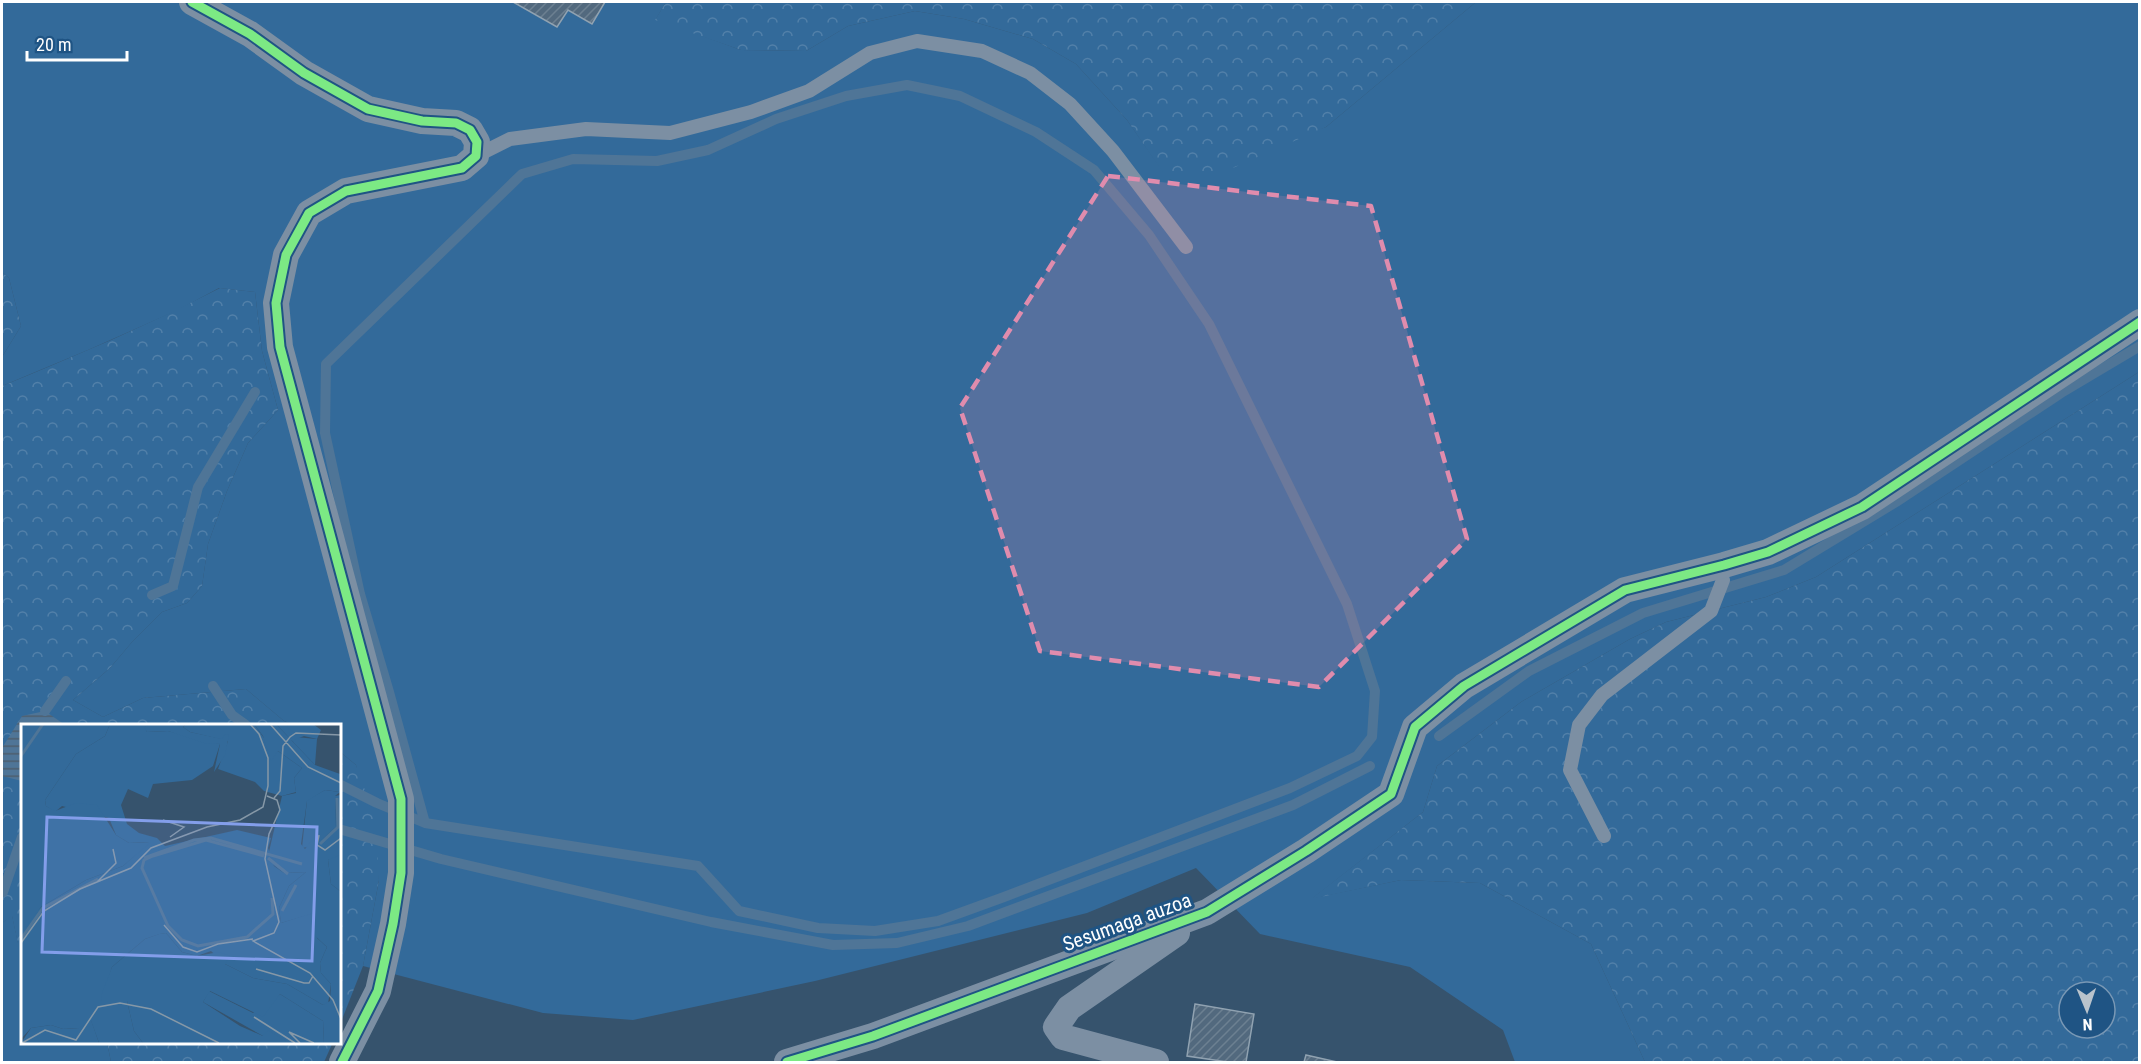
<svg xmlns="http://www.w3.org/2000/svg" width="2141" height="1064" viewBox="0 0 2141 1064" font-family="'Roboto Condensed',sans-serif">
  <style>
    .green { fill: #336a9a }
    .forest { fill: url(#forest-crowns); fill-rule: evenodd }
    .water { fill: url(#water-rules) }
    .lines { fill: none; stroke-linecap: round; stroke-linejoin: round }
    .stream { stroke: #4f7597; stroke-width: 10 }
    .building { fill: url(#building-hatch); stroke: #90a2b1; stroke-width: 1.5 }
    .service { stroke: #7c8fa3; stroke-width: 14 }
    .minor { stroke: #7c8fa3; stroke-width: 26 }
    .cycleway-casing { stroke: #1f5484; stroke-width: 13 }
    .cycleway { stroke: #7ce984; stroke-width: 9 }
    .marked { fill: #e08cad; fill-opacity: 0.2; stroke: #e08cad; stroke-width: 4.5; stroke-dasharray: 12 8; stroke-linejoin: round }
    .labels { text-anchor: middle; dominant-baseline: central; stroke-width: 6; stroke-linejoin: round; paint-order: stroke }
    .street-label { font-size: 20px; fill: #fff; stroke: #1f5484 }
    .inset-river { fill: none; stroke: #4f7597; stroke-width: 3 }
    .inset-road { fill: none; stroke: #8698a7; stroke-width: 1.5 }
    .view { fill: #839eea; fill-opacity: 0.15; stroke: #839eea; stroke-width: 3 }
    .inset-edge { fill: none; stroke: #fff; stroke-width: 3 }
  </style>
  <defs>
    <pattern id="forest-crowns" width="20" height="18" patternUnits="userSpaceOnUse" patternTransform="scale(1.5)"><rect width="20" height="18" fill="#336a9a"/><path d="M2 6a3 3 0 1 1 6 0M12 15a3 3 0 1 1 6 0" fill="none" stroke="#5280a9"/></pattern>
    <pattern id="water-rules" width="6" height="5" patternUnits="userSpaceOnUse" patternTransform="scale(1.5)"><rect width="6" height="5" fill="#4f7597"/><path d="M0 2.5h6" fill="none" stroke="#4d5e6e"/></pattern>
    <pattern id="building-hatch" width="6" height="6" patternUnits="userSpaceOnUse" patternTransform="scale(1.5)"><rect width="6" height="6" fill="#52697e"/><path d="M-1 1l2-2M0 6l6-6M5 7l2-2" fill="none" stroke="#6c8091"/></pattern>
  </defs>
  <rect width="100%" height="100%" fill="#36536d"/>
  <g class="green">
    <path d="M2,2H666L656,19L741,50L806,51L848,26L915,11L964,19L1033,39L1076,64L1127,120L1169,180L1326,127L1476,2H2139V372L1816,577L1766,597L1666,622L1630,639L1521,702L1437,766L1423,812L1313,898L1401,880L1480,883L1591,944L1645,1062H1515L1503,1030L1410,967L1260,934L1196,868L1087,913L815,981L633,1020L543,1013L363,966L379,880L356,765L339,751V725H294L284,721L246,689L143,698L103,717L73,700L110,668L132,642L162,612L187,603L202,586L208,544L227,491L248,443L278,410L262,351L255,292L219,288L178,310L88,350L2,386V357L21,326L9,278L2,272Z"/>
    <path d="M12,915L18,943L22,945V1042H107L111,1062H2V923Z"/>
  </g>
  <g class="forest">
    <path d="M666,2H1476L1326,127L1217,175L1168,180L1127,120L1076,64L1033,39L964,19L915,11L848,26L806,51L741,50L655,20Z"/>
    <path d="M2,272L9,278L21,326L2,357Z"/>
    <path d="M220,288L255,292L262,351L278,410L248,443L227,491L208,544L202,586L187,603L162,612L132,642L110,668L73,700L103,717L143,698L246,689L284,721L294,725H22V945L18,944L12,916L2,923V386C75,356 149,325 220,288Z"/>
    <path d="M2139,372V1062H1645L1591,944L1480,883L1401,880L1311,899L1423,812L1437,766L1521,702L1630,639L1666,622L1766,597L1816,577ZM2069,992H2105V1028H2069Z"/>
    <path d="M339,751L356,765L376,821L379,880L363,966L339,1027Z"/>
    <path d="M107,1042H333L324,1062H111Z"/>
  </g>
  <path class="water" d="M45,711L65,725H22V781L2,776V748L22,716Z"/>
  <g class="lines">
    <g class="stream">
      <path d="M152,595L173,586L198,487L255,392"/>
      <path d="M213,686L232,715L246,725"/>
      <path d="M45,711L66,681"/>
      <path d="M1439,736L1529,671L1643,613L1784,570L1896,502L2061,393L2140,346"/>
      <path d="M339,784L377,803L425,823L698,866L739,911L818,928L875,931L938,921L1004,897L1290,788L1357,756L1372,737L1375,691L1347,604L1209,324L1149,235L1094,170L1036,132L960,96L907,85L846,96L776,119L708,150L657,161L573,159L522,174L326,364L325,433L360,594L389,692L425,823"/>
      <path d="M339,829L441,859L711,922L833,945L897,943L968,926L1293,805L1370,766"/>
      <path d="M3,892L22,837"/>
    </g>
  </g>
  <g class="building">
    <path d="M513,2H605L592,24L568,10L557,27Z"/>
    <path d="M1195,1004L1254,1014L1246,1062H1228L1187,1056Z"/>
    <path d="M1306,1055L1337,1062H1304Z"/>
  </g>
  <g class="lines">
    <g class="service">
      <path d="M476,156L510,139L586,129L670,133L751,112L809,91L870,53L917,41L982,51L1030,73L1070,104L1113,151L1186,247"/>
      <path d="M1604,836L1570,770L1579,725L1602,695L1711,611L1723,580"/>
    </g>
    <g class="minor">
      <path d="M192,2L250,34L304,73L368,109L422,121L456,123L470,130L477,142L476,156L462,168L346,191L309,213L286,255L276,303L280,347L401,799V873L393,924L378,991L342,1062"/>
      <path d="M787,1062L873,1036L1207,912L1306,851L1391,794L1415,727L1464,686L1625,590L1724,565L1768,552L1862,507L2140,322"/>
      <path d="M1156,1062L1063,1037L1056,1027L1069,1008L1177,933"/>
    </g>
    <g class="cycleway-casing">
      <g id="cycleway">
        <path d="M192,2L250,34L304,73L368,109L422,121L456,123L470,130L477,142L476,156L462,168L346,191L309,213L286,255L276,303L280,347L401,799V873L393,924L378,991L342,1062"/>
        <path d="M787,1062L873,1036L1207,912L1306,851L1391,794L1415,727L1464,686L1625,590L1724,565L1768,552L1862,507L2140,322"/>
      </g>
    </g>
    <use href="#cycleway" class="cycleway"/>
  </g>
  <path class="marked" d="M1108,176L1371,206L1467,539L1319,687L1040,651L960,408Z"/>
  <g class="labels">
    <g class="street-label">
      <text transform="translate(1127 922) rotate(-20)">Sesumaga auzoa</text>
    </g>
  </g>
  <g transform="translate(21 724)">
    <rect width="320" height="320" fill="#36536d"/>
    <path d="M89,0H129L124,3L126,8L147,7L199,20L192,42L171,56L132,60L127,74L107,65L100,81L106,100L118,109L136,114L144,122L216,106L250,114L247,124L253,142L263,149L285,148L268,162L258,184L260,199L293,188L296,214L306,223L299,239L300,249L310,260L307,280L302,281L266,260L232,254L204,240L190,227L176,232L161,228L145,209L139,210L124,215L91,243L81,277H106L113,307L122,319H78L70,297L59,304L42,305L30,301L10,304L0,315V209L6,197L20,183L65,156L102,142L128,118L108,119L95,111L88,94L41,82L34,88L25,82L24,76L55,30L84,12ZM165,0H233L253,28L257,27L281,44L273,54L275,68L261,72L243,67L234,58L197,45L207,17L169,8L162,3ZM255,0H266L274,13L296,15L294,41ZM304,66L319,68L314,72L315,103L294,122L281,124L286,76ZM313,131H319V167L310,160L307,136ZM188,267L232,289L259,270L302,297L303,319H268L242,312L182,278Z" fill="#336a9a"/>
    <path d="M0,0H89L84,12L55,30L24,76L25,82L34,87L55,79L76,81L95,111L108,119L130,118L102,142L65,156L20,183L0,209ZM129,0H165L162,3L169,8L201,15L204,10L208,11L204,31L193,48L199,20L183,19L147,7L126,8L123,3ZM233,0H255L294,41L319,50V68L304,66L286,77L280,120L284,125L290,117L294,121L315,103L314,72L319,71V131L307,136L310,160L319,167V319H303L302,297L259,270L242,293L189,267L182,278L219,302L242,312L247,306L268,319H122L113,307L106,277H81L80,272L91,243L124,215L138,210L145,209L161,228L176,232L198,228L209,232L204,240L232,254L266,260L302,281L309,277L310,260L300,249L299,239L306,223L293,211L290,196L293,189L260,199L258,184L268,162L285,148L263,149L250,139L247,132L261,72L275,69L273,54L281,44L257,27L250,37L242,12ZM266,0H292L300,6L296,15L283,12L270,17ZM70,296L78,319H0L10,304L30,301L42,305L58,304Z" fill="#336a9a"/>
    <path class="inset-river" d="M0,32L22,0M299,120L317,103L316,74M243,132L185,116L132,132L123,136L121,144L147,202L161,216L177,222L226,213L252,190L251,174M123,134L173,116L190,114L281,140M247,134L267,150M261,187L275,161M0,215L22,184L77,155"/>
    <path class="inset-road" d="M249,0L287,43L320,59M246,72L256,76L259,86L248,110L244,135L258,198L253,209L232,217L289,249L312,276L320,295M253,74L259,67L262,22L269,13L275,9L320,11M142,96L163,103L149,113M298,111L296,121L304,126L320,114M76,158L95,139L92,125M143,201L162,223L176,228L197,220L232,215M0,219L23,187L59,165L110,144L130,124L186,103L219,96L242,83L247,62V34L238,10L229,0M235,245L283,259H288L292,252M233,293L274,319M1,319L24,306L55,316L77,283L99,279L130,285L198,319M279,319L268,308L293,319"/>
    <path class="view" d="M26,93L296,103L291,237L21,228Z"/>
    <rect width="320" height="320" class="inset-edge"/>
  </g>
  <rect width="2141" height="1064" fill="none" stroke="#ffffff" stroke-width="6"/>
  <g transform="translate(2087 1010) rotate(178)"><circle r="28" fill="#1f5484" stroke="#7998b5" stroke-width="1.5"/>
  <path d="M0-4.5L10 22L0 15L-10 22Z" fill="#b9c3cc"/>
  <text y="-9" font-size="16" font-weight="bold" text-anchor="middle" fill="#ffffff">N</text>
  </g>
  <path d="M27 51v9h100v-9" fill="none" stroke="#ffffff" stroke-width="3"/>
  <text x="36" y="51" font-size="18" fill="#ffffff" stroke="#1f5484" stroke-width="4.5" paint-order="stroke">20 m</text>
</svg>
